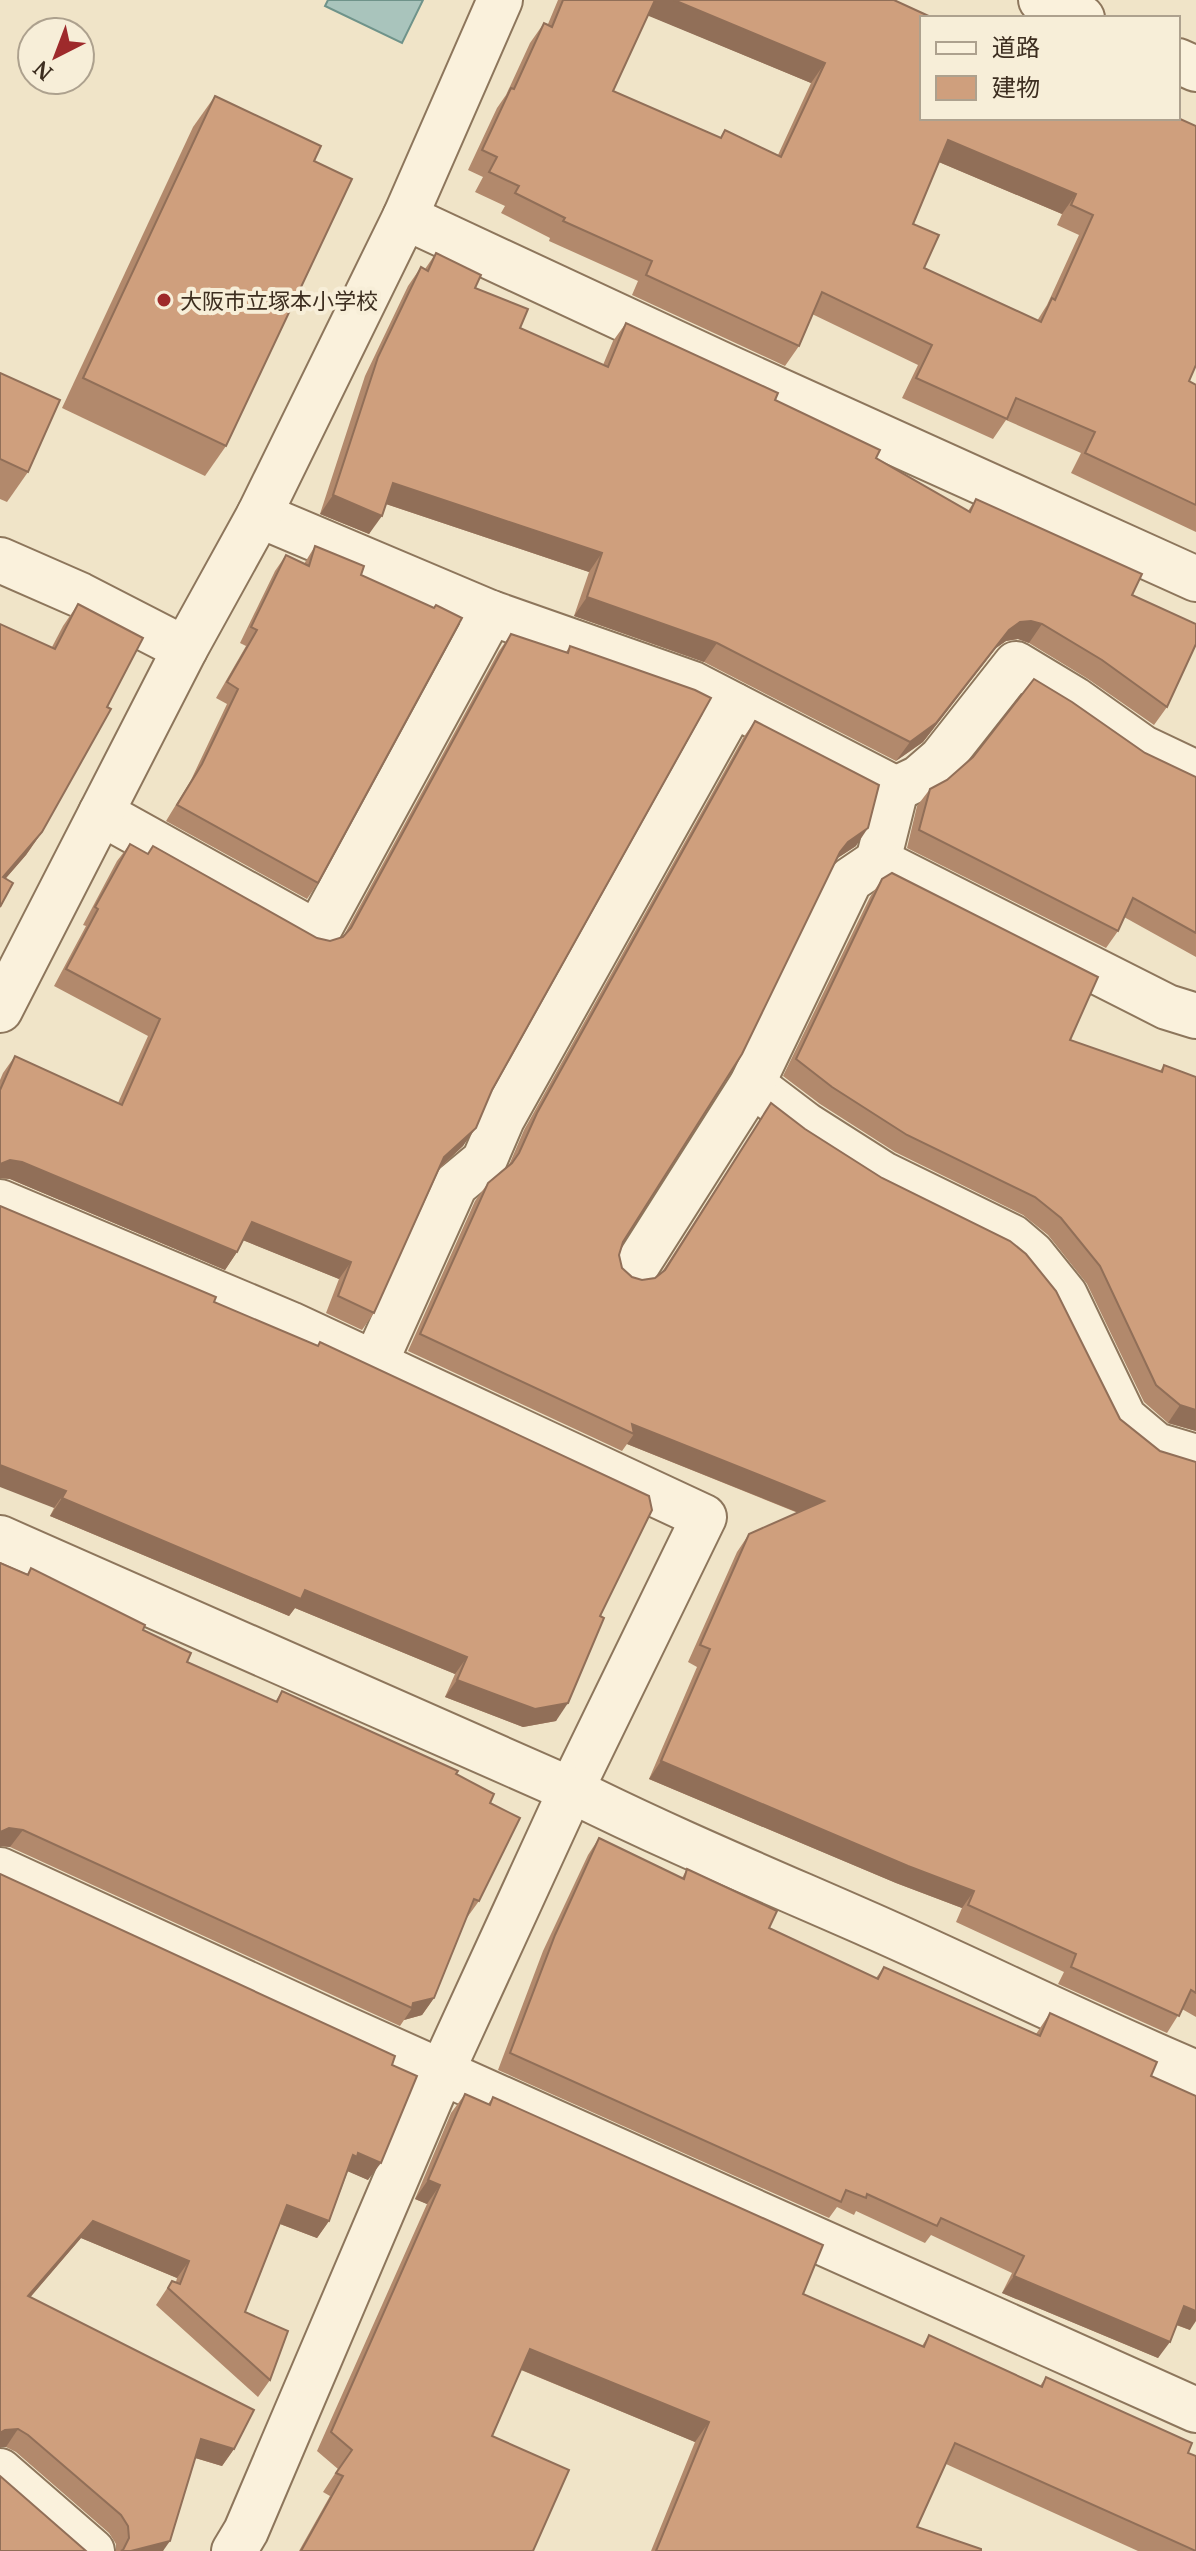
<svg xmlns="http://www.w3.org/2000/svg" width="1196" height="2551" viewBox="0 0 1196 2551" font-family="'PT Serif','Noto Sans JP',serif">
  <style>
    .water { fill: #a9c4bc; stroke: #6f938a; stroke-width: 2 }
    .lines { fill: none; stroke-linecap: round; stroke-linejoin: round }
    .minor-casing { stroke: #8d765c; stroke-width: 48 }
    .minor { stroke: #faf1dc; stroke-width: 44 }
    .wall { fill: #b2896c; fill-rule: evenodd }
    .shaded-wall { fill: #916f58 }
    .building { fill: #cf9f7d; stroke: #916f58; stroke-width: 2; fill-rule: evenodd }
    .poi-dot { fill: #9e2a2b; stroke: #f7eed8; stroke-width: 3 }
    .labels { text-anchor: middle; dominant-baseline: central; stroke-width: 8; stroke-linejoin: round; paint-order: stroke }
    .poi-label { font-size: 22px; fill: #3d2e20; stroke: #f7eed8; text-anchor: start }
  </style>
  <rect width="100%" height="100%" fill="#f0e4c8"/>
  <path class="water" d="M328,0H423L402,43L325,6Z"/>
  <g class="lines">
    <g class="minor-casing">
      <g id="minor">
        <path d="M1041,0L1082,18"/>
        <path d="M1178,61L1196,69"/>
        <path d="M405,217L727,367L1196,579"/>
        <path d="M259,515L491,613L693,684L896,789L878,861L1167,1007L1196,1016"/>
        <path d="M0,560L80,595L185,649"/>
        <path d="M896,789L919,778L941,759L1016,664L1074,699L1143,748L1196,773"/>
        <path d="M101,813L317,933L491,613"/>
        <path d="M0,1010L185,649L259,515L405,217L500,0"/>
        <path d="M752,1084L806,1125L883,1174L1012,1237L1032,1254L1065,1295L1124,1418L1156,1445L1196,1457"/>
        <path d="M0,1202L290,1324L704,1517L571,1790L442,2071L246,2531L234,2551"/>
        <path d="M632,1273L752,1084L850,880L878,861"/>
        <path d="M375,1363L455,1185L484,1161L502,1119L733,705"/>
        <path d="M0,1538L571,1790C669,1839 770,1881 870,1925C979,1973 1086,2027 1196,2073"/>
        <path d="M0,1870L337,2025L1196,2410"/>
        <path d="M0,2471L92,2551"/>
      </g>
    </g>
    <use href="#minor" class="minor"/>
  </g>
  <g class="wall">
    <path d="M558,0H894L922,18L1178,118L1189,381L1196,385V532L1071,473L1081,453L1006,420L993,439L902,398L918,365L812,314L799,346L785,366L632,295L638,281L549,241L550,238L501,213L505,206L475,192L483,177L468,170L497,108L506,95L530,43L544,23L548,24ZM648,15L811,83L778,155L725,130L720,138L613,91ZM939,162L1062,214L1057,225L1079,235L1047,305L1037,321L924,268L913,224Z"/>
    <path d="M215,96L314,161L226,446L205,476L62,408L193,127Z"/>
    <path d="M436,253L520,328L603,365L613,341L626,323L775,400L968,511L976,499L1132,595L1167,707L1154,725L1088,679L1029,643L1018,639L1006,641L996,648L923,742L896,761L704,662L574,616L589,572L386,504L369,534L320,514L365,376L408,286L421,267L425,269Z"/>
    <path d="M0,373L28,472L7,502L0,499Z"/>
    <path d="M315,546L361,575L318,883L307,899L166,821L191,780L227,704L216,698L246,646L240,643L275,571L286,555L304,564Z"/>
    <path d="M78,604L42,832L26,855L5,879L52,647L63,626Z"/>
    <path d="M511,634L566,652L570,646L492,1090L463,1146L440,1168L374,1313L362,1330L326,1313L339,1279L243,1240L237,1252L225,1270L10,1179L0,1178V1080L3,1073L15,1056L118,1103L148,1036L54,986L86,926L83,925L117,861L130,844L148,854L153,846L317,938L330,941L343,937L499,651Z"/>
    <path d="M755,721L856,846L836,859L623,1242L619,1255L622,1268L632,1277L642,1280L655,1278L662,1272L771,1103L1120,1419L1160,1451L1196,1462V2017L1182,2009L1167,2033L1058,1984L1064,1972L956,1922L962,1908L896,1883L649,1779L697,1667L688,1662L737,1552L749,1534L798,1513L627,1444L622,1451L408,1351L475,1201L488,1183L509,1165L524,1130L743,738Z"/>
    <path d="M1145,753L1196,777V957L1124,917L1118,931L1106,948L907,848L917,806L930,789Z"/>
    <path d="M882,879L1070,1040L1160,1071L1164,1065L1196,1431L1168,1423L1144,1402L1087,1284L1048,1235L1023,1215L895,1152L820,1104L783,1076L870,897Z"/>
    <path d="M2,1208L214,1302L317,1346L320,1342L600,1616L556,1721L523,1727L445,1697L455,1674L295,1608L289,1616L50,1516L54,1508Z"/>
    <path d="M0,1563L27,1574L31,1568L143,1630L187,1662L275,1702L282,1691L456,1774L490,1803L479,1901L466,1919L434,1998L422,2015L404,2020L400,2026L10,1847L0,1846Z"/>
    <path d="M599,1838L682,1878L687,1869L769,1928L876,1978L884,1967L1036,2034L1050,2013L1151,2076L1190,2330L1176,2325L1158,2358L1002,2293L1012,2273L931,2235L925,2243L856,2211L854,2215L837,2207L829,2218L498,2070L543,1951L588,1855Z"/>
    <path d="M0,1874L392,2065L368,2180L348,2171L329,2221L317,2238L280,2224L245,2312L270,2380L258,2397L156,2305L172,2281L176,2282L177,2278L81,2238L30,2297L234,2449L222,2466L195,2458L163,2551H116V2544L109,2533L16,2452L6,2447H0Z"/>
    <path d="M465,2094L488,2104L493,2097L803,2294L922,2346L929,2335L1040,2386L1046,2377L1188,2453L1196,2551H1138L946,2464L917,2527L981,2551H651L695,2442L521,2370L492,2436L533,2551H299L330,2496L323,2492L338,2469L317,2451L427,2204L415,2199L451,2113Z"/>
  </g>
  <g class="shaded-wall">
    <path d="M654,0H674L825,63L811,83L644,14Z"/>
    <path d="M948,140L1076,194L1062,214L934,160Z"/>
    <path d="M393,483L602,553L589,572L380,502Z"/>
    <path d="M333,495L382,516L369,534L320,514Z"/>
    <path d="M587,597L717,643L704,662L574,616Z"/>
    <path d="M1031,621L1042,624L1029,643L1018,639L1006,641L996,648L923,742L896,761L910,742L1009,630L1020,622Z"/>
    <path d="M868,828L856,846L836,859L840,852L848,842Z"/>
    <path d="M42,832L26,855L0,885V881Z"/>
    <path d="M476,1128L463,1146L432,1175L444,1157Z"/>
    <path d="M10,1160L22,1162L237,1252L225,1270L10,1179L0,1178V1164Z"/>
    <path d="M252,1222L351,1262L339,1279L240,1239Z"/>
    <path d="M1180,1405L1196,1410V1431L1168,1423Z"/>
    <path d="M632,1424L824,1501L812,1518L627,1444L634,1434Z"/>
    <path d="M0,1465L66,1491L54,1508L0,1487Z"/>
    <path d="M62,1498L305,1590L467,1657L455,1674L295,1608L289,1616L50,1516Z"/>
    <path d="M457,1680L568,1703L556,1721L523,1727L445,1697Z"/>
    <path d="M661,1761L974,1891L962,1908L896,1883L649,1779Z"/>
    <path d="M9,1828L23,1830L10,1847L0,1846V1832Z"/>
    <path d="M434,1998L422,2015L404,2020L412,2008L413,2003Z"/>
    <path d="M358,2153L381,2163L368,2180L347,2171L353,2155Z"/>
    <path d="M428,2180L440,2185L427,2204L415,2199Z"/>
    <path d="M287,2205L329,2221L317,2238L275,2222Z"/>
    <path d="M93,2221L189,2261L177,2278L81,2238L16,2314L28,2296Z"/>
    <path d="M1014,2276L1170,2342L1158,2358L1002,2293Z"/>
    <path d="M1184,2306L1196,2311V2321L1190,2330L1172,2323Z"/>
    <path d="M530,2349L709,2422L695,2442L517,2368Z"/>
    <path d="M18,2429L6,2447H0V2433L5,2430Z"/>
    <path d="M201,2439L234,2449L222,2466L189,2456Z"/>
    <path d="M170,2541L163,2551H131Z"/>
  </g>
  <g class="building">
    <path d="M563,0H655L613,91L721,138L725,130L781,157L825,63L674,0H894L933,18H922V118H1178L1196,126V365L1189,381L1196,385V505L1085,453L1095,432L1016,398L1007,419L916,378L932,345L822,292L799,346L646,275L652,261L563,221L565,218L515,193L519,186L489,172L497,157L482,150L511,88L514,89L544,23L552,27ZM948,140L1076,194L1071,205L1093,215L1055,300L1052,298L1041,322L924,268L939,235L913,224Z"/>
    <path d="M215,96L321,146L314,161L352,179L226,446L83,378Z"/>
    <path d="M436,253L481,275L475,288L528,309L520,328L608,367L626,323L778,393L775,400L880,450L876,458L970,512L976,499L1142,574L1132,595L1196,624V644L1167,707L1102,660L1042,624L1031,621L1020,622L1009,630L936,723L910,742L717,643L587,597L602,553L393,483L382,516L333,495L378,357L421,267L428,271Z"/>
    <path d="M0,373L60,400L28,472L0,459Z"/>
    <path d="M315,546L364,566L361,575L434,608L436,605L462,618L318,883L177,805L202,764L238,689L227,682L257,630L251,627L286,555L309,566Z"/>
    <path d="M78,604L143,638L107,707L111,709L42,832L3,877L13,883L0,907V624L55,649Z"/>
    <path d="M511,634L568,653L570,646L695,690L711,698L492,1090L476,1128L444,1157L374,1313L338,1296L351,1262L252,1222L237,1252L22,1162L10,1160L0,1164V1090L15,1056L122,1105L160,1019L66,969L98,909L95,907L130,844L148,854L153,846L317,938L330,941L343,937L351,928Z"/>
    <path d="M1034,679L1072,702L1145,753L1196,777V933L1133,898L1118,931L919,830L930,789L947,780L973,757Z"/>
    <path d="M755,721L879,785L868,828L848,842L840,852L742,1054L623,1242L619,1255L622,1268L632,1277L642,1280L655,1278L665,1270L771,1103L805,1129L882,1178L1010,1241L1026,1254L1056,1291L1120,1419L1160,1451L1196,1462V1993L1191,1990L1179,2016L1071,1967L1076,1954L968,1905L974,1891L908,1866L661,1761L710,1649L700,1645L749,1534L824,1501L632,1424L634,1434L420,1334L488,1183L512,1163L519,1153L537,1113Z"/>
    <path d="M892,873L1098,977L1070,1040L1162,1072L1164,1065L1196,1077V1410L1180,1405L1156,1385L1100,1266L1061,1218L1035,1197L907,1135L832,1087L796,1059L882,879Z"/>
    <path d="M0,1206L216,1297L214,1302L318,1346L320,1342L649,1496L652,1510L600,1616L604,1618L568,1703L535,1709L457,1680L467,1657L305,1590L301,1599L62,1498L66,1491L0,1465Z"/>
    <path d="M0,1563L28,1575L31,1568L145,1625L143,1630L191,1653L187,1662L277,1702L282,1691L458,1771L456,1774L494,1794L490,1803L520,1818L479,1901L474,1899L434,1998L413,2003L412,2008L23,1830L9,1828L0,1832Z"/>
    <path d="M599,1838L684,1879L687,1869L777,1911L769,1928L878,1979L884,1967L1040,2036L1050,2013L1157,2062L1151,2076L1196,2096V2311L1184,2306L1170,2342L1014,2276L1024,2256L941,2218L937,2226L867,2194L866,2198L846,2190L841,2202L510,2053L555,1935Z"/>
    <path d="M0,1874L395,2056L392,2065L417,2076L381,2163L358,2153L357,2157L353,2155L329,2221L287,2205L245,2312L288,2331L270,2380L168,2288L172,2281L180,2284L189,2261L93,2221L28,2296L254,2410L234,2449L201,2439L170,2541L131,2551H121L123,2550L129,2538L128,2526L121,2515L28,2435L18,2429L5,2430L0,2433Z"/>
    <path d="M465,2094L490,2105L493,2097L823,2245L803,2294L924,2347L929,2335L1042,2387L1046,2377L1192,2443L1188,2453L1196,2456V2551L955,2443L917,2527L981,2549V2551H656L709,2422L530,2349L492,2436L569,2470L533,2551H301L343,2476L336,2473L352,2450L331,2432L440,2185L428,2180Z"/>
    <path d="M0,2476L86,2551H0Z"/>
  </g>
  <circle class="poi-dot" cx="164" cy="300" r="8"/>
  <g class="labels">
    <g class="poi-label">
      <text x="180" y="300">大阪市立塚本小学校</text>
    </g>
  </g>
  <rect x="920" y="16" width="260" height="104" fill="#f7eed8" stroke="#ada18e" stroke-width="2"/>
  <rect x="936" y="42" width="40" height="12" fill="#faf1dc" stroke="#ada18e" stroke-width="2"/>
  <text x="992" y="56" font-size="24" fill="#3d2e20">道路</text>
  <rect x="936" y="76" width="40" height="24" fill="#cf9f7d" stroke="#ada18e" stroke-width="2"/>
  <text x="992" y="96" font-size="24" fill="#3d2e20">建物</text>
  <g transform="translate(56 56) rotate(222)"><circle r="38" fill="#f7eed8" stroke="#ada18e" stroke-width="2"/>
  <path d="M0-6L14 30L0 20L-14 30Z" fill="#9e2a2b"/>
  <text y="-12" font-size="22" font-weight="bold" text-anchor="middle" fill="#3d2e20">N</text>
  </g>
</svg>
